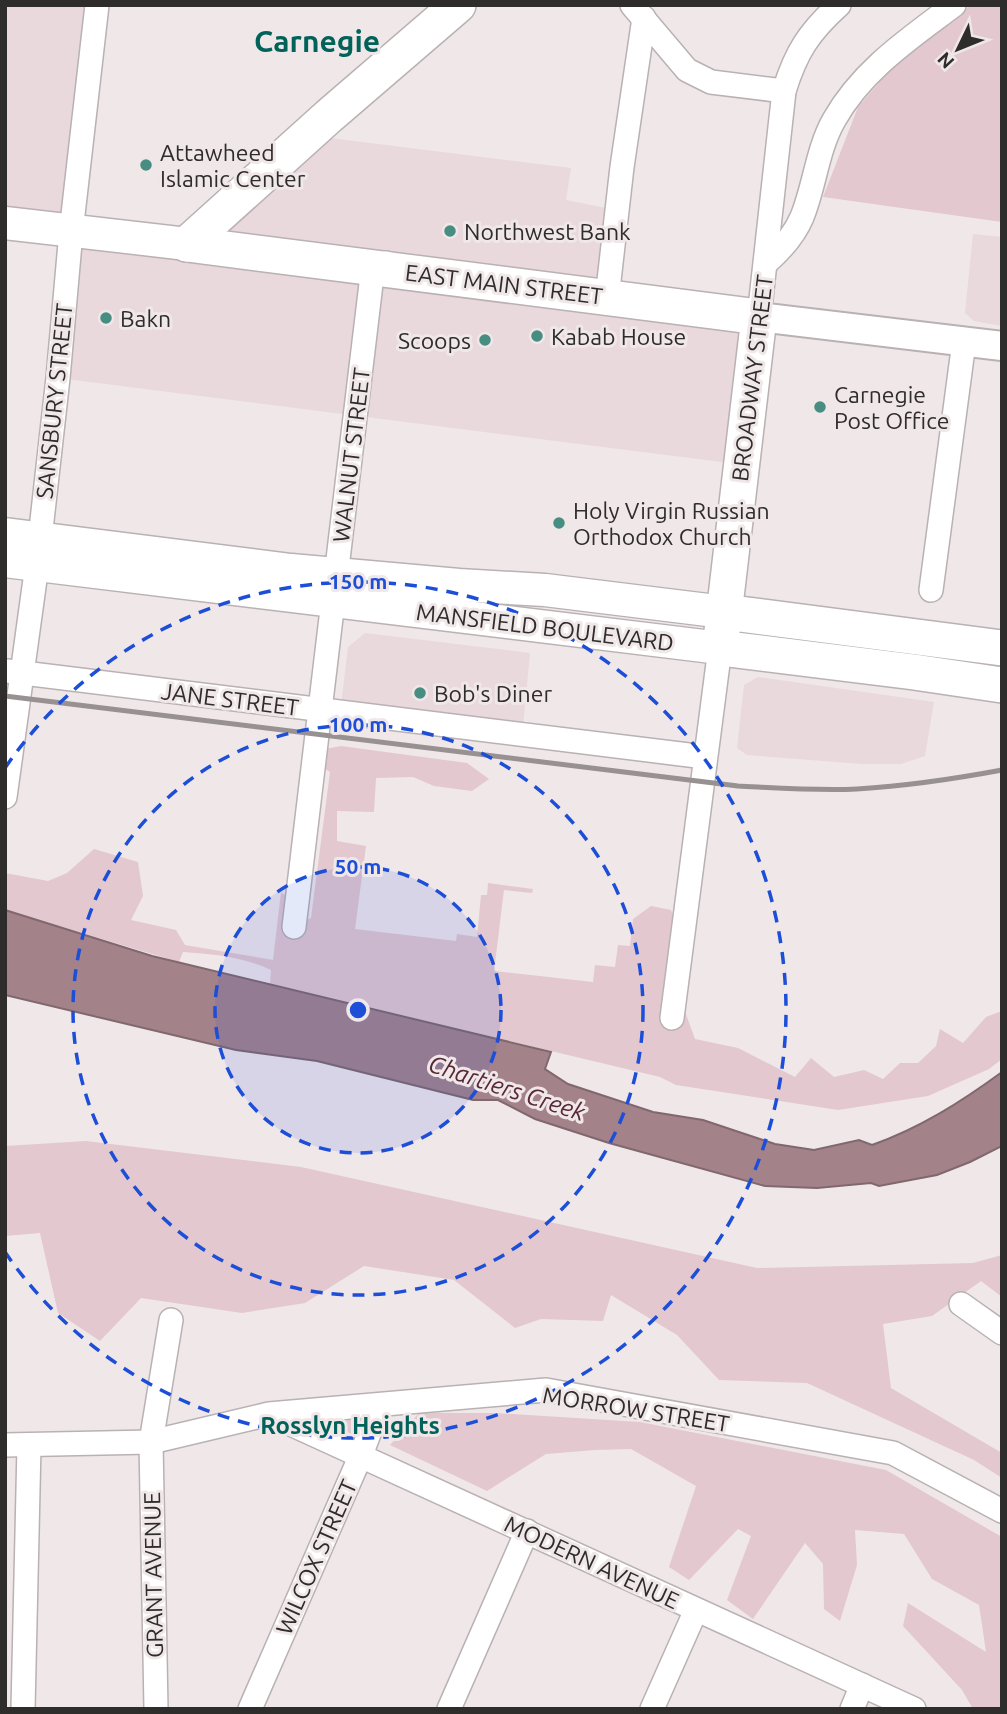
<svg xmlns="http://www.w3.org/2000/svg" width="1007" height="1714" viewBox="0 0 1007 1714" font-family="Ubuntu,sans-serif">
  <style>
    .built { fill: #e9d8dc }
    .green { fill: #e3c8cf }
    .water { fill: #a3828a; stroke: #80686e; stroke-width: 2 }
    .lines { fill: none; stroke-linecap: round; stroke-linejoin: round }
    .minor-casing { stroke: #b9b1b3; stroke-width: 26 }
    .tertiary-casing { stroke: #b9b1b3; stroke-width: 32 }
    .secondary-casing { stroke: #b9b1b3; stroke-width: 35 }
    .primary-casing { stroke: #b9b1b3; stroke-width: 38 }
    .minor { stroke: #fff; stroke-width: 23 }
    .tertiary { stroke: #fff; stroke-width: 28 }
    .secondary { stroke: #fff; stroke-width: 32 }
    .primary { stroke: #fff; stroke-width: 35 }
    .rail { stroke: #989192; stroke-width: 5 }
    .ring { fill: none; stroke: #1d4ed8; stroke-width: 3.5; stroke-dasharray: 12 9 }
    .poi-dot { fill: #488d82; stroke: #f0e7e9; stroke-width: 2.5 }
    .labels { text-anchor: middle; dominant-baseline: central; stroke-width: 6; stroke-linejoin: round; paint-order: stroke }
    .poi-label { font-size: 23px; fill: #2f2c2c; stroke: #f0e7e9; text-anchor: start }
    .street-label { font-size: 23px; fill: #2f2c2c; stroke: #f0e7e9 }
    .water-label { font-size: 24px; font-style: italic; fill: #572836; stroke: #f0e7e9 }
    .neighbourhood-label { font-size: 24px; font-weight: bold; fill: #006258; stroke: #f0e7e9 }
    .district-label { font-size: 30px; font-weight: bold; fill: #006258; stroke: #f0e7e9 }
    .centre { fill: #1d4ed8; stroke: #f0e7e9; stroke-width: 3.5 }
    .ring-label { font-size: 21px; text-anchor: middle; font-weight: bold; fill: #1d4ed8; stroke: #f0e7e9; stroke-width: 6; stroke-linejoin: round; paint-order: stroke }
  </style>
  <rect width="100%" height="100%" fill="#f0e7e9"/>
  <g class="built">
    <path d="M5,5H94L83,245L226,227L330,138L571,168L566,200L606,208L593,312L749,333L730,463L58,378L63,218L5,210Z"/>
    <path d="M973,234L1002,237V326L974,321L965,313Z"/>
    <path d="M365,633L530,653L523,726L341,705L348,647Z"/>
    <path d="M758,677L934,702L925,756L901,764H862L747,755L737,748L744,685Z"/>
  </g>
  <g class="green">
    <path d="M971,5H1002V222L823,197L858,107L903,55Z"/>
    <path d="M341,746L467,763L489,779L472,791L434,786L413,777L376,778L374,812L337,811V841L366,846L355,929L456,941L457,934L477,937L481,895H487L488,883L533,889L532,893L504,890L494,971L593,982L595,965L615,967L618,945L630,946L633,919L651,906L671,910L677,926L683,1006L695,1039L738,1048L795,1077L811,1058L834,1077L864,1070L883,1079L900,1063H918L936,1046L940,1029L963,1043L986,1017L1002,1011V1059L989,1069L928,1096L838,1110L676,1085L660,1077L270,984L271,970C243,957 214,954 183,952L179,962L5,910V873L48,881L67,873L94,849L138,862L143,896L131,920L176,930L185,945L273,960L281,892L290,899L288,928L311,918L330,772L319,765L320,750Z"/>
    <path d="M86,1141L301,1167L757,1268L973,1263L1002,1255V1297L981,1281L932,1316L883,1324L891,1388L1002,1453V1478L974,1460L807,1383L719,1380L677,1335L611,1295L603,1321L541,1319L515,1328L454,1280L364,1266L305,1303L242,1313L141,1298L100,1341L58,1313L40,1233L5,1236V1146Z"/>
    <path d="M419,1413H495L640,1422L886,1470L1002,1537V1709H973L962,1690L903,1626L908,1603L986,1652L979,1605L932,1579L904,1534L855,1530L857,1565L840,1621L824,1609L823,1564L805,1543L753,1619L727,1600L751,1536L738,1529L689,1580L669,1567L696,1486L631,1449L595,1450L546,1454L487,1491L390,1445Z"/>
    <path d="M366,1417L358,1437L332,1425L333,1420Z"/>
  </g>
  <path class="water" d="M5,910L152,956L551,1052L545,1069L568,1084L653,1112L703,1120L775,1144L814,1150L859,1140L872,1145C920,1128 961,1102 1002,1072V1146L970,1162L937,1175L879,1186L871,1183L817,1188L765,1186L609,1143L535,1119L498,1100H473L317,1061L236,1050L5,995Z"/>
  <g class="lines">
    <g class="minor-casing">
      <g id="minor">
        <path d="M632,5L687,70L711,82L784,91"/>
        <path d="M766,263C781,250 794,236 802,217C815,185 817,150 834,120C862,70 909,39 954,5"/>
        <path d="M607,298L622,167L644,18"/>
        <path d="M759,317L784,91C796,52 809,32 839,5"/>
        <path d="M931,590L964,342"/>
        <path d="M7,671L705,757"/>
        <path d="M5,797L37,565L58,378L71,232L97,5"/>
        <path d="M294,927L373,267L386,263"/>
        <path d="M672,1018L720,648"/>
        <path d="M961,1304L1002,1333"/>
        <path d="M271,1415L914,1709"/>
        <path d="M5,1445L151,1442L269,1414L546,1390L893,1453L1002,1511"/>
        <path d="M23,1709L29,1446"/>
        <path d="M156,1709L151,1442L171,1320"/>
        <path d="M250,1709L361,1455L380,1405"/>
        <path d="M449,1709L527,1531"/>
        <path d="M652,1709L696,1610"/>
        <path d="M852,1709L862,1685"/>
      </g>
    </g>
    <g class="tertiary-casing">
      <path id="tertiary" d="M759,317L1002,346"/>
    </g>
    <g class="secondary-casing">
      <g id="secondary">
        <path d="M5,223L187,244"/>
        <path d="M5,534L291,570L459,585L545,590L724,612"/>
        <path d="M5,561L720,648"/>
      </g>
    </g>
    <g class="primary-casing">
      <g id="primary">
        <path d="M187,244L759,317L720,648L914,672L1002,685"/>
        <path d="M187,244L329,116L458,5"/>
        <path d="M724,612L1002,648"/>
      </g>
    </g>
    <use href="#minor" class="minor"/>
    <use href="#tertiary" class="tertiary"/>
    <use href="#secondary" class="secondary"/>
    <use href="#primary" class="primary"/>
    <path class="rail" d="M5,696L738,786C778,788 818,791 857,789C905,786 954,779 1002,770"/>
  </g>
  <circle cx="358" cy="1010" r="143" fill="#1d4ed8" fill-opacity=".12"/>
  <g class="ring">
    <circle cx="358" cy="1010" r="143"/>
    <circle cx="358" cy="1010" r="285"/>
    <path d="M5 768A428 428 0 1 1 5 1252"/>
  </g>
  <g class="poi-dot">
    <circle cx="146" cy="165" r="7"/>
    <circle cx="450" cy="231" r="7"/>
    <circle cx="106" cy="318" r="7"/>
    <circle cx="537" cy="336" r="7"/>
    <circle cx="485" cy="340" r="7"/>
    <circle cx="820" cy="407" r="7"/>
    <circle cx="559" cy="523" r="7"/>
    <circle cx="420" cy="693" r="7"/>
  </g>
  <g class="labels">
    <g class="poi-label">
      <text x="160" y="152">Attawheed<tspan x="160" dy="26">Islamic Center</tspan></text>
      <text x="464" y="231">Northwest Bank</text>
      <text x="120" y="318">Bakn</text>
      <text x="551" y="336">Kabab House</text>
      <text x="471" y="340" text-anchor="end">Scoops</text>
      <text x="834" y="394">Carnegie<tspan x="834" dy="26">Post Office</tspan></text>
      <text x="573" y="510">Holy Virgin Russian<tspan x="573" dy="26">Orthodox Church</tspan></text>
      <text x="434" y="693">Bob's Diner</text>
    </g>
    <g class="street-label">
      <text transform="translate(504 284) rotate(7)">EAST MAIN STREET</text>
      <text transform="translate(752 378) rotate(-83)">BROADWAY STREET</text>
      <text transform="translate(54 401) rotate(-84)">SANSBURY STREET</text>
      <text transform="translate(351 455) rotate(-83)">WALNUT STREET</text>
      <text transform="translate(545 627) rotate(7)">MANSFIELD BOULEVARD</text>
      <text transform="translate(230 699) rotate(7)">JANE STREET</text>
      <text transform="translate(636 1409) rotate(9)">MORROW STREET</text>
      <text transform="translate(316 1557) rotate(-66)">WILCOX STREET</text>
      <text transform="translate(592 1562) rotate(25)">MODERN AVENUE</text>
      <text transform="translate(153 1575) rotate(-91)">GRANT AVENUE</text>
    </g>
    <g class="water-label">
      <text transform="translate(507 1088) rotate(18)">Chartiers Creek</text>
    </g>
    <g class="neighbourhood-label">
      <text x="350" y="1425">Rosslyn Heights</text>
    </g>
    <g class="district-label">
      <text x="317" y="41">Carnegie</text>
    </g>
  </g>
  <circle cx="358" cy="1010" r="10" class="centre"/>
  <g class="ring-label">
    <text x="358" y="589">150 m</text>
    <text x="358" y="732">100 m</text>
    <text x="358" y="874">50 m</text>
  </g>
  <rect width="1007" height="1714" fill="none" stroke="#2f2c2c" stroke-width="14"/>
  <g transform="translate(958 49) rotate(227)" stroke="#f0e7e9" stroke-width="5" paint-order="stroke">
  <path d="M0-5L12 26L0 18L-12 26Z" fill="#2f2c2c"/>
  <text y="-10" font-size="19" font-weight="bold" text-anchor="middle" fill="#2f2c2c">N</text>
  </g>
</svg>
